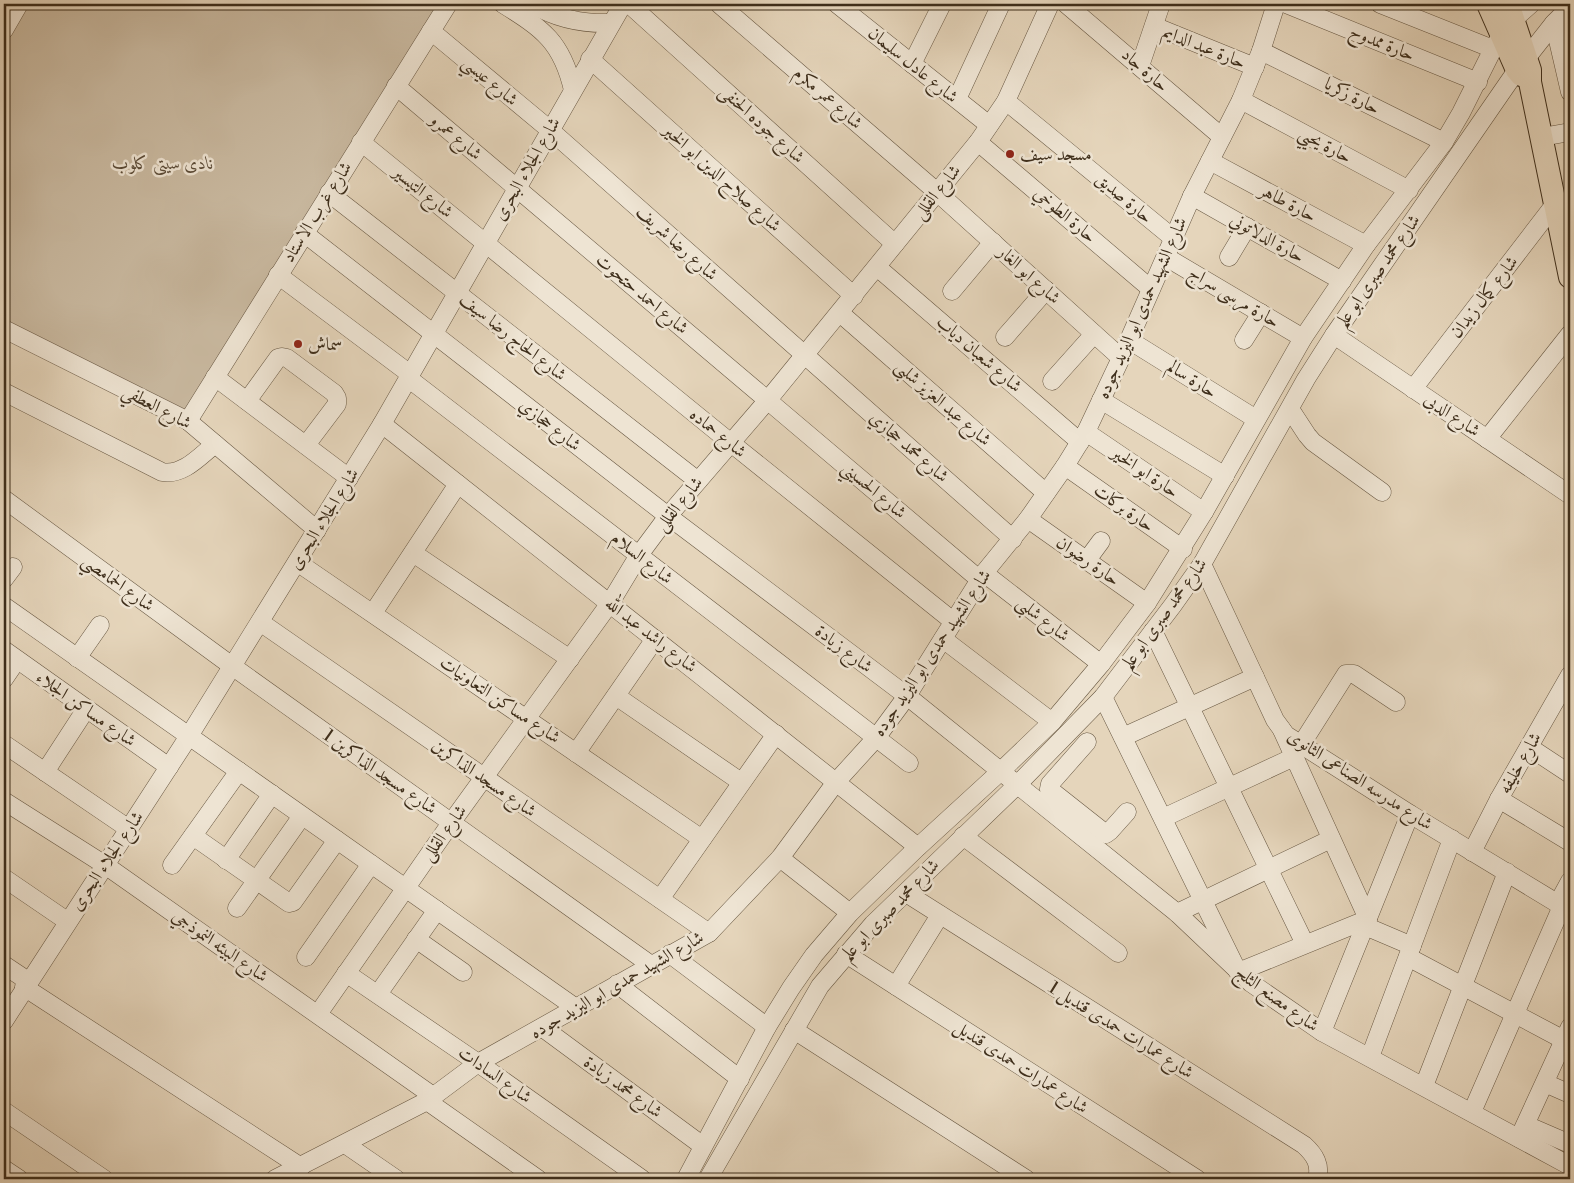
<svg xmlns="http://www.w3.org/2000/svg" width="1574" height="1183" viewBox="0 0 1574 1183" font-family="'Libre Bodoni',Amiri,serif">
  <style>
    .green { fill: #c9b9a0; stroke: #84745e }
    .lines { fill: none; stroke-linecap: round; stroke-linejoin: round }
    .minor-casing { stroke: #685843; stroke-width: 19 }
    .major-casing { stroke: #3e2e1b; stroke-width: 24 }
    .minor { stroke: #eee4d3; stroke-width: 18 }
    .major { stroke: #e5d5bb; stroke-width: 22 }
    .poi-dot { fill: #8f2418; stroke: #eee4d3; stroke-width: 2 }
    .labels { text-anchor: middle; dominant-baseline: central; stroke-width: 5; stroke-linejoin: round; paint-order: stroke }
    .street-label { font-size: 18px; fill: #3e2e1b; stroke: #eee4d3 }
    .poi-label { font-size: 18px; fill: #3e2e1b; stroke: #eee4d3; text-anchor: start }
    .park-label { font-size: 18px; font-style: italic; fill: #5a4a36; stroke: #eee4d3 }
  </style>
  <rect width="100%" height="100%" fill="#e5d5bb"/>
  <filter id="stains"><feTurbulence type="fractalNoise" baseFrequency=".004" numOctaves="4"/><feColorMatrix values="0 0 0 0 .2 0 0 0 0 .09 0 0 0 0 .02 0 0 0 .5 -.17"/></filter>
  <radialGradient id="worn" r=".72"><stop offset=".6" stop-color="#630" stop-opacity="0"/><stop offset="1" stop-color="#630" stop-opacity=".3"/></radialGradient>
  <path class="green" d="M4,4H448L188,421L4,329Z"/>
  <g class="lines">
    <g class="minor-casing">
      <g id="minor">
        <path d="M503,4C543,29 562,42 573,90"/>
        <path d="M532,4C557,19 583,24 611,23"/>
        <path d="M629,4L895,244"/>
        <path d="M719,4L937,192L1121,358"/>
        <path d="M837,4L989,125"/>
        <path d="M1066,4L1222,137"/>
        <path d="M1286,4L1478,82"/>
        <path d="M1380,4L1493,49"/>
        <path d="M1554,23L1570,92"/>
        <path d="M1154,26L1255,67"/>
        <path d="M4,30L19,4"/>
        <path d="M431,31L550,130L1013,539"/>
        <path d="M1261,51L1444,142"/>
        <path d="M590,59L854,296"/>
        <path d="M912,64L942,4"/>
        <path d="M1140,66L1161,4"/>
        <path d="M396,86L980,580"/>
        <path d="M957,99L1001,4"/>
        <path d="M1241,100L1409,190"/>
        <path d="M1006,101L1173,238"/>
        <path d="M1542,137L1570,132"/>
        <path d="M361,142L731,443L954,622"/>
        <path d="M978,142L1151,289"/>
        <path d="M1210,161L1366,245"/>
        <path d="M329,193L698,481"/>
        <path d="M1192,196L1342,281"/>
        <path d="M304,233L668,516L907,696L1177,913L1251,983L1322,1032L1570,1166"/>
        <path d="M1166,257L1303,338"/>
        <path d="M1229,257L1247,227"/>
        <path d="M877,267L1080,442"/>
        <path d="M278,275L410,374"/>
        <path d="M952,291L993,242"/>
        <path d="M840,313L1046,493"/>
        <path d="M4,329L188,421L317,530"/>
        <path d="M1334,335L1570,495"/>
        <path d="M1005,337L1046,290"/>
        <path d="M1129,340L1256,419"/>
        <path d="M1244,340L1261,313"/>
        <path d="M215,377L349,478"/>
        <path d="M408,378L909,763"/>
        <path d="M1052,381L1094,334"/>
        <path d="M1413,389L1555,204"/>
        <path d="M4,392L162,472C183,476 200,456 215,444"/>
        <path d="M1101,400L1225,476"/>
        <path d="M247,401L278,358L282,357L287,358L334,393L337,398V404L306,445"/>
        <path d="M1290,409L1307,435L1313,442L1382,492"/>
        <path d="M188,421L448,4"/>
        <path d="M382,424L918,847"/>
        <path d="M1086,432L1204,512"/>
        <path d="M1487,439L1570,334"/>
        <path d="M1065,466L1183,549"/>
        <path d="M4,499L232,666L651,965"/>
        <path d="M1028,519L1147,603"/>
        <path d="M413,553L570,659"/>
        <path d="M1087,560L1101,541"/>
        <path d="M297,562L702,839"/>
        <path d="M1202,564L1275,720L1286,735L1410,814L1570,911"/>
        <path d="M984,573L1101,664"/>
        <path d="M4,579L13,567"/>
        <path d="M4,606L576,1008"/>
        <path d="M373,613L458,484"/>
        <path d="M260,622L709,933"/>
        <path d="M1153,631L1305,944"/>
        <path d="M943,639L1052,722"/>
        <path d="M4,650L169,767"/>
        <path d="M77,658L100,625"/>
        <path d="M4,679L17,660"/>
        <path d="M616,696L741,782"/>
        <path d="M1103,697L1238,972L1368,919L1282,730"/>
        <path d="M1123,737L1255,677"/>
        <path d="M1087,742L1050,784L1049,789L1106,834L1110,831L1127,812"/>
        <path d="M4,744L129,829"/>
        <path d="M1301,745L1346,674H1354L1396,702"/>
        <path d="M1529,747L1570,774"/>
        <path d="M576,753L655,639"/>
        <path d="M45,772L86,709"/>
        <path d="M1499,799L1570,842"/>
        <path d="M4,801L105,865L433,1096"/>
        <path d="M1163,818L1294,757"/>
        <path d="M193,836L289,903L293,902L337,840"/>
        <path d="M963,836L1118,953"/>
        <path d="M1472,852L1499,799L1570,675"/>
        <path d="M780,858L850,913"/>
        <path d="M226,860L272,794"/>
        <path d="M172,865L239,771"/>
        <path d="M4,878L67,921"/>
        <path d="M906,893L1304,1145C1315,1155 1321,1165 1317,1179"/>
        <path d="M660,899L776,734"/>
        <path d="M1558,903L1570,881"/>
        <path d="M237,908L302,816"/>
        <path d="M1177,913L1331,839"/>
        <path d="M1365,926L1412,946"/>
        <path d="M416,939L463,972"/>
        <path d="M670,954L767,1027"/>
        <path d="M846,954L1197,1179"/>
        <path d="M306,957L371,864"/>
        <path d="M1408,957L1564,1040"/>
        <path d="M4,965L28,981"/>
        <path d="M346,973L478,1063L642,1179"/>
        <path d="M617,984L740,1079"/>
        <path d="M896,986L940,915"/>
        <path d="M24,987L301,1167"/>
        <path d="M378,994L437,910"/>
        <path d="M318,1014L451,823L610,603L639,555L668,516L767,401L978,142L1006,101L1050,4"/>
        <path d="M4,1021L189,736L382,424L623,4"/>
        <path d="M543,1028L703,1146"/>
        <path d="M794,1030L1026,1179"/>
        <path d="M1322,1032L1410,814"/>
        <path d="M1370,1057L1452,839"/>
        <path d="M1545,1083L1570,1094"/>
        <path d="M1424,1086L1507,872"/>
        <path d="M427,1101L538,1179"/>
        <path d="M4,1111L104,1179"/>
        <path d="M1472,1112L1562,906"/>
        <path d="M1526,1125L1570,1144"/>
        <path d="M1519,1138L1570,1027"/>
        <path d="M345,1144L396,1179"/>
        <path d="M4,1169L19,1179"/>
        <path d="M275,1179L427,1101L478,1063L709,933L780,858L836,782L876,738L907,696L984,573L1028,519L1065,466L1086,432L1121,358L1192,196L1241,100L1261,51L1276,4"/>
        <path d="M686,1179L767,1027L791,988L814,955L850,913L918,847L1001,771L1052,722L1101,664L1147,603L1204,512L1303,338L1366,245L1444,142L1461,113L1493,49L1501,36L1514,19L1531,4"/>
        <path d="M708,1179L820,986L873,924L1018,784L1103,697L1173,605L1202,564L1306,379L1334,335L1517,70L1554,23L1570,7"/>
      </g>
    </g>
    <g class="major-casing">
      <g id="major">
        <path d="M1488,4L1517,70L1521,75"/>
        <path d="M1508,4L1530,70V82L1570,277"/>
      </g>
    </g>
    <use href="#minor" class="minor"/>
    <use href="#major" class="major"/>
  </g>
  <g class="poi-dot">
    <circle cx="1010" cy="154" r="5"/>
    <circle cx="298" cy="344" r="5"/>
  </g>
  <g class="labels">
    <g class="street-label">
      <text transform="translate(1382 43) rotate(22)">حارة ممدوح</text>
      <text transform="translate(1204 47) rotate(22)">حارة عبد الدايم</text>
      <text transform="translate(913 65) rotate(39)">شارع عادل سليمان</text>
      <text transform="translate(1145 70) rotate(41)">حارة جاد</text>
      <text transform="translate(490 81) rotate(40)">شارع عيسي</text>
      <text transform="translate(1352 96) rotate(27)">حارة زكريا</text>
      <text transform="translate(828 98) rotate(41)">شارع عمر مكرم</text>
      <text transform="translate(762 124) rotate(42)">شارع جوده الحنفى</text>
      <text transform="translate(456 137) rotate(40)">شارع عمرو</text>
      <text transform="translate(1325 145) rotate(28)">حارة يحيي</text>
      <text transform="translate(527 169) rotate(-60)">شارع الجلاء البحرى</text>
      <text transform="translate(722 178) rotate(42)">شارع صلاح الدين ابو الخير</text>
      <text transform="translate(423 192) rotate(39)">شارع التيسير</text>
      <text transform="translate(937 192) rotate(-51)">شارع القللى</text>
      <text transform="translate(1124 198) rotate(40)">حارة صديق</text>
      <text transform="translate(1288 203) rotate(28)">حارة طاهر</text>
      <text transform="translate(317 212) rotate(-58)">شارع غرب الاستاد</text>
      <text transform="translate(1065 215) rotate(40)">حارة الطوخي</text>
      <text transform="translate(1267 238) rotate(29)">حارة الدلاتوني</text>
      <text transform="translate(677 243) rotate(42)">شارع رضا شريف</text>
      <text transform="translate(1378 271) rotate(-55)">شارع محمد صبرى ابو علم</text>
      <text transform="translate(1029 275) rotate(42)">شارع ابو الغار</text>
      <text transform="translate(642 294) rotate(40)">شارع احمد حتحوت</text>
      <text transform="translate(1234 297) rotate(31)">حارة مرسى سراج</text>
      <text transform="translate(1484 297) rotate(-52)">شارع كمال زيدان</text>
      <text transform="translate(1142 308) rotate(-66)">شارع الشهيد حمدى ابو اليزيد جوده</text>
      <text transform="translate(513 337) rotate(38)">شارع الحاج رضا سيف</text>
      <text transform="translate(979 354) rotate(41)">شارع شعبان دياب</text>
      <text transform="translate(1192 379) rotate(32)">حارة سالم</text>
      <text transform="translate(943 403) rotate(41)">شارع عبد العزيز شلبى</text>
      <text transform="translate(157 407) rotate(28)">شارع العطفي</text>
      <text transform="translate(1452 415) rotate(34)">شارع الدبى</text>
      <text transform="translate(550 425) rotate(38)">شارع حجازي</text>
      <text transform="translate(718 433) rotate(39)">شارع حماده</text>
      <text transform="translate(909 447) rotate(41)">شارع محمد حجازي</text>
      <text transform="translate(1145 472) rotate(34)">حارة ابو الخير</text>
      <text transform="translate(874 490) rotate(40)">شارع الحسيني</text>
      <text transform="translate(679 504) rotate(-51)">شارع القللى</text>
      <text transform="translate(1124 508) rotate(35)">حارة بركات</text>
      <text transform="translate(324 519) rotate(-58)">شارع الجلاء البحرى</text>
      <text transform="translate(642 558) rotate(38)">شارع السلام</text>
      <text transform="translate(1088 561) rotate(35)">حارة رضوان</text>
      <text transform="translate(118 583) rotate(36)">شارع الحمامصي</text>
      <text transform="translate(1164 614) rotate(-54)">شارع محمد صبرى ابو علم</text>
      <text transform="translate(1043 619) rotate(38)">شارع شلبى</text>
      <text transform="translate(651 635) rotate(38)">شارع راشد عبد الله</text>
      <text transform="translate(844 649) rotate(37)">شارع زيادة</text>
      <text transform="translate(932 653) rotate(-56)">شارع الشهيد حمدى ابو اليزيد جوده</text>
      <text transform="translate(500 700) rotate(34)">شارع مساكن التعاونيات</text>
      <text transform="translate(86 709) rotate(35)">شارع مساكن الجلاء</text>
      <text transform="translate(1520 763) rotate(-60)">شارع خليفه</text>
      <text transform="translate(380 772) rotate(35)">شارع مسجد الذاكرين 1</text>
      <text transform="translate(484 778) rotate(35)">شارع مسجد الذاكرين</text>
      <text transform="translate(1360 780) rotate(33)">شارع مدرسه الصناعى الثانوى</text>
      <text transform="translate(444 833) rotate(-54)">شارع القللى</text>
      <text transform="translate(107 861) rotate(-56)">شارع الجلاء البحرى</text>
      <text transform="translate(890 910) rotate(-46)">شارع محمد صبرى ابو علم</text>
      <text transform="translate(220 946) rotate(35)">شارع البيئه النموذجي</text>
      <text transform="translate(617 985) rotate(-30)">شارع الشهيد حمدى ابو اليزيد جوده</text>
      <text transform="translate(1277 999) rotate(36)">شارع مصنع الثلج</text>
      <text transform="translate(1121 1030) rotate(32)">شارع عمارات حمدى قنديل 1</text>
      <text transform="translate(1021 1067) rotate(33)">شارع عمارات حمدى قنديل</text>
      <text transform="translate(495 1075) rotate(35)">شارع السادات</text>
      <text transform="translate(623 1087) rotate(36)">شارع محمد زيادة</text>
    </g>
    <g class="poi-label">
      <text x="1020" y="154">مسجد سيف</text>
      <text x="308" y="344">سماش</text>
    </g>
    <g class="park-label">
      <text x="163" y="163">نادى سيتى كلوب</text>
    </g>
  </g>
  <rect width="1574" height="1183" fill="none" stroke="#e5d5bb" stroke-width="20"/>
  <rect x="5" y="5" width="1564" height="1173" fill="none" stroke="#3e2e1b" stroke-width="2.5"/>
  <rect x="10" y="10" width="1554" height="1163" fill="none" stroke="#3e2e1b"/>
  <rect width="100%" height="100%" filter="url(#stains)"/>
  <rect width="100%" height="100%" fill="url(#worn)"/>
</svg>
